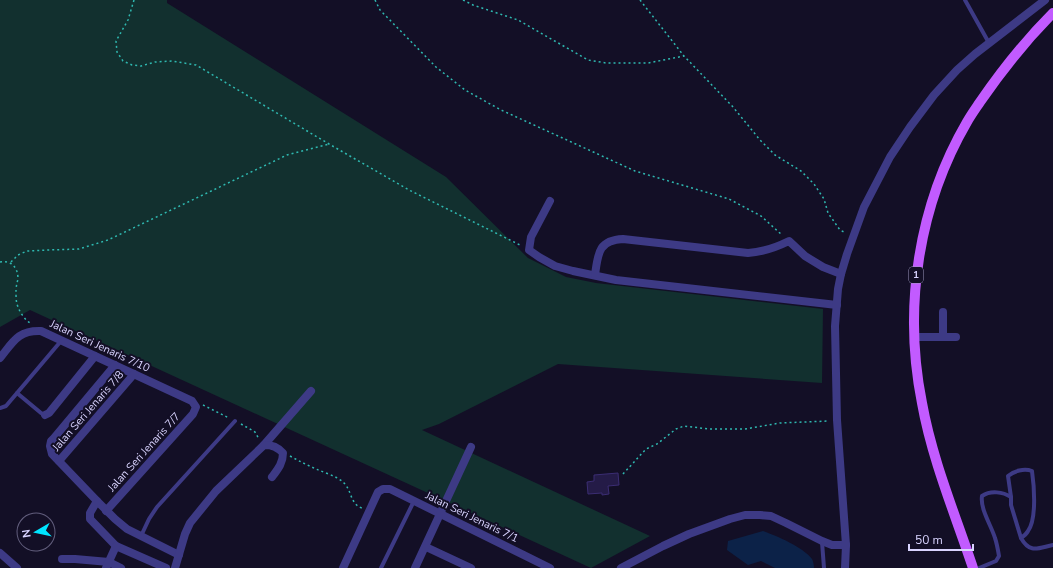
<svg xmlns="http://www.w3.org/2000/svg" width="1053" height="568" viewBox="0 0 1053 568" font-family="'Nunito Sans',sans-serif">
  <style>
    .green { fill: #12302f }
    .water { fill: #0c2248 }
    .building { fill: #241b47; stroke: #3b2d73 }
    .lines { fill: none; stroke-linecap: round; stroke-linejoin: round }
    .path { stroke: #2fb8b0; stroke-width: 1.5; stroke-dasharray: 2 3; stroke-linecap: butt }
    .lane { stroke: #3d3a85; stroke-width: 4 }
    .street { stroke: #3d3a85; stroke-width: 8 }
    .primary { stroke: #c25bff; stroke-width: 10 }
    .labels { text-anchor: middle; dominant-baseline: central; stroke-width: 4; stroke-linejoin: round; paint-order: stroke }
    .shield { fill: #130f26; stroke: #9e99be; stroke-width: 1 }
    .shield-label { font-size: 10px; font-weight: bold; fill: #d9d4ff }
    .street-label { font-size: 11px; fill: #d9d4ff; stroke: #130f26 }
  </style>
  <rect width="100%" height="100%" fill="#130f26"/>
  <path class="green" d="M0,0H167V3L446,177L528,258L566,277L596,283L823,309L822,383L558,364L439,424L422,430L650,536L591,568L30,310L0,327Z"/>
  <path class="water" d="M763,531C777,536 803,547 812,559C813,561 814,565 814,568H775L761,561L748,565L727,550L728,541Z"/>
  <path class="building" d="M618,473L619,485L608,486L609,494L602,495V493L588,494L587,482L594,481V475Z"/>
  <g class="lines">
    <g class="path">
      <path d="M134,0L128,20L116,41L117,52L123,61L132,65L141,66L155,62L172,61L196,65L329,144L409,190L522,246"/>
      <path d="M375,0L380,10L436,67L465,90L501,110L635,171L729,199L761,216L782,235"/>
      <path d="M463,0L473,5L518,20L588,60L606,63H648L684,56"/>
      <path d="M640,0L684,56L733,107L760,140L775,155L801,171L814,184L824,199L828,213L840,230L846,233"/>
      <path d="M0,262C11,260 18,267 18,279C17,283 16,287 16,291C16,295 16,301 17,304C19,311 24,319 30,323"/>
      <path d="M11,262L18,255L27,251L48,250L79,249L108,240L287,155L329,144"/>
      <path d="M203,405L229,418"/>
      <path d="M241,424L255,432L259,439"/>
      <path d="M290,456C299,461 307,465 316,469C325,473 337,476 344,483C352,491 350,504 362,508"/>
      <path d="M623,474L646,449L657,444L676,429L684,426L709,429H745L780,423L829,421"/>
    </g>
    <g class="lane">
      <path d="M965,0L989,43"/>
      <path d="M17,393L41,413L45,415"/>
      <path d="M0,408L6,406L61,341"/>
      <path d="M1011,497L1008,476C1014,471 1024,468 1032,471C1034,485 1037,519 1028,531C1027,533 1024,536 1021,538C1030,554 1038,548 1053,545"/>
      <path d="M141,536L149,519L157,507L235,421"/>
      <path d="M822,542L824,568"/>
      <path d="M381,568L414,501"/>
      <path d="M979,568L996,561L999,556C998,550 997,544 995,538C991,525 980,509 982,496C991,490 1003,492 1011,497V505L1021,538"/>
    </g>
    <g class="street">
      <path d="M550,201L531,237L529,250L539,257L555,266L573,271L616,280L837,305"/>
      <path d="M595,275C598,254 598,240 623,239L748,253C762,252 777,247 789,241L805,256L823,267L841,274"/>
      <path d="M943,312V337"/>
      <path d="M914,337H956"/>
      <path d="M0,358C13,342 18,330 41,331L192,401L196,407L193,414L106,511"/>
      <path d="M115,365L54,438L51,441L50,446L52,454L97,501L115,519L127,529L179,555"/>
      <path d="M45,415L49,413L95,356"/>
      <path d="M264,445L311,391"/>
      <path d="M59,461L134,374"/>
      <path d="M97,501L90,513V519L116,546L166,568"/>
      <path d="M426,547L471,568"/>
      <path d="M0,553L17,568"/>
      <path d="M62,559H75L109,562L121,568"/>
      <path d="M106,568L116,546"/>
      <path d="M175,568L185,534L190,523L216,491L264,445C273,445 277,447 283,453C283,463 278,469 272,477"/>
      <path d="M343,568L378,492L383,489H390L550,568"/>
      <path d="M415,568L471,447"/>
      <path d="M621,568L663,546L689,534L730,519L745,515H760L771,516L786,523L822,541L832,545H846"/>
      <path d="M845,568L846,545L837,420L835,326L838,289L841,274L847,254L864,207L890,157L910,127L934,95L957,70L975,54L1045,0"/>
    </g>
    <path class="primary" d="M973,568C955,514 932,459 922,403C903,308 918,206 967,122C971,115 976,108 980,102C1002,70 1026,40 1053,13"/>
  </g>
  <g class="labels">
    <rect class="shield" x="909" y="267" width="14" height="16" rx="3"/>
    <g class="shield-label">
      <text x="916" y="275">1</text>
    </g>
    <g class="street-label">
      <text transform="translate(100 346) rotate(25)">Jalan Seri Jenaris 7/10</text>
      <text transform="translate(88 411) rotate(-49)">Jalan Seri Jenaris 7/8</text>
      <text transform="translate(144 452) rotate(-48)">Jalan Seri Jenaris 7/7</text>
      <text transform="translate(472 517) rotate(26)">Jalan Seri Jenaris 7/1</text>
    </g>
  </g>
  <g transform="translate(36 532) rotate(261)"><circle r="19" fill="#130f26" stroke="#625e7d"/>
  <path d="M0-3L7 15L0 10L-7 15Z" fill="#00e5ff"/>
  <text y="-6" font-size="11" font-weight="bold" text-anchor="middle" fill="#d9d4ff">N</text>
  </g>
  <path d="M909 544v6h64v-6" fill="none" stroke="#d9d4ff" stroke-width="2"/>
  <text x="915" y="544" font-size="12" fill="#d9d4ff" stroke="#130f26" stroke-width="3" paint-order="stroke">50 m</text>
</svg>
